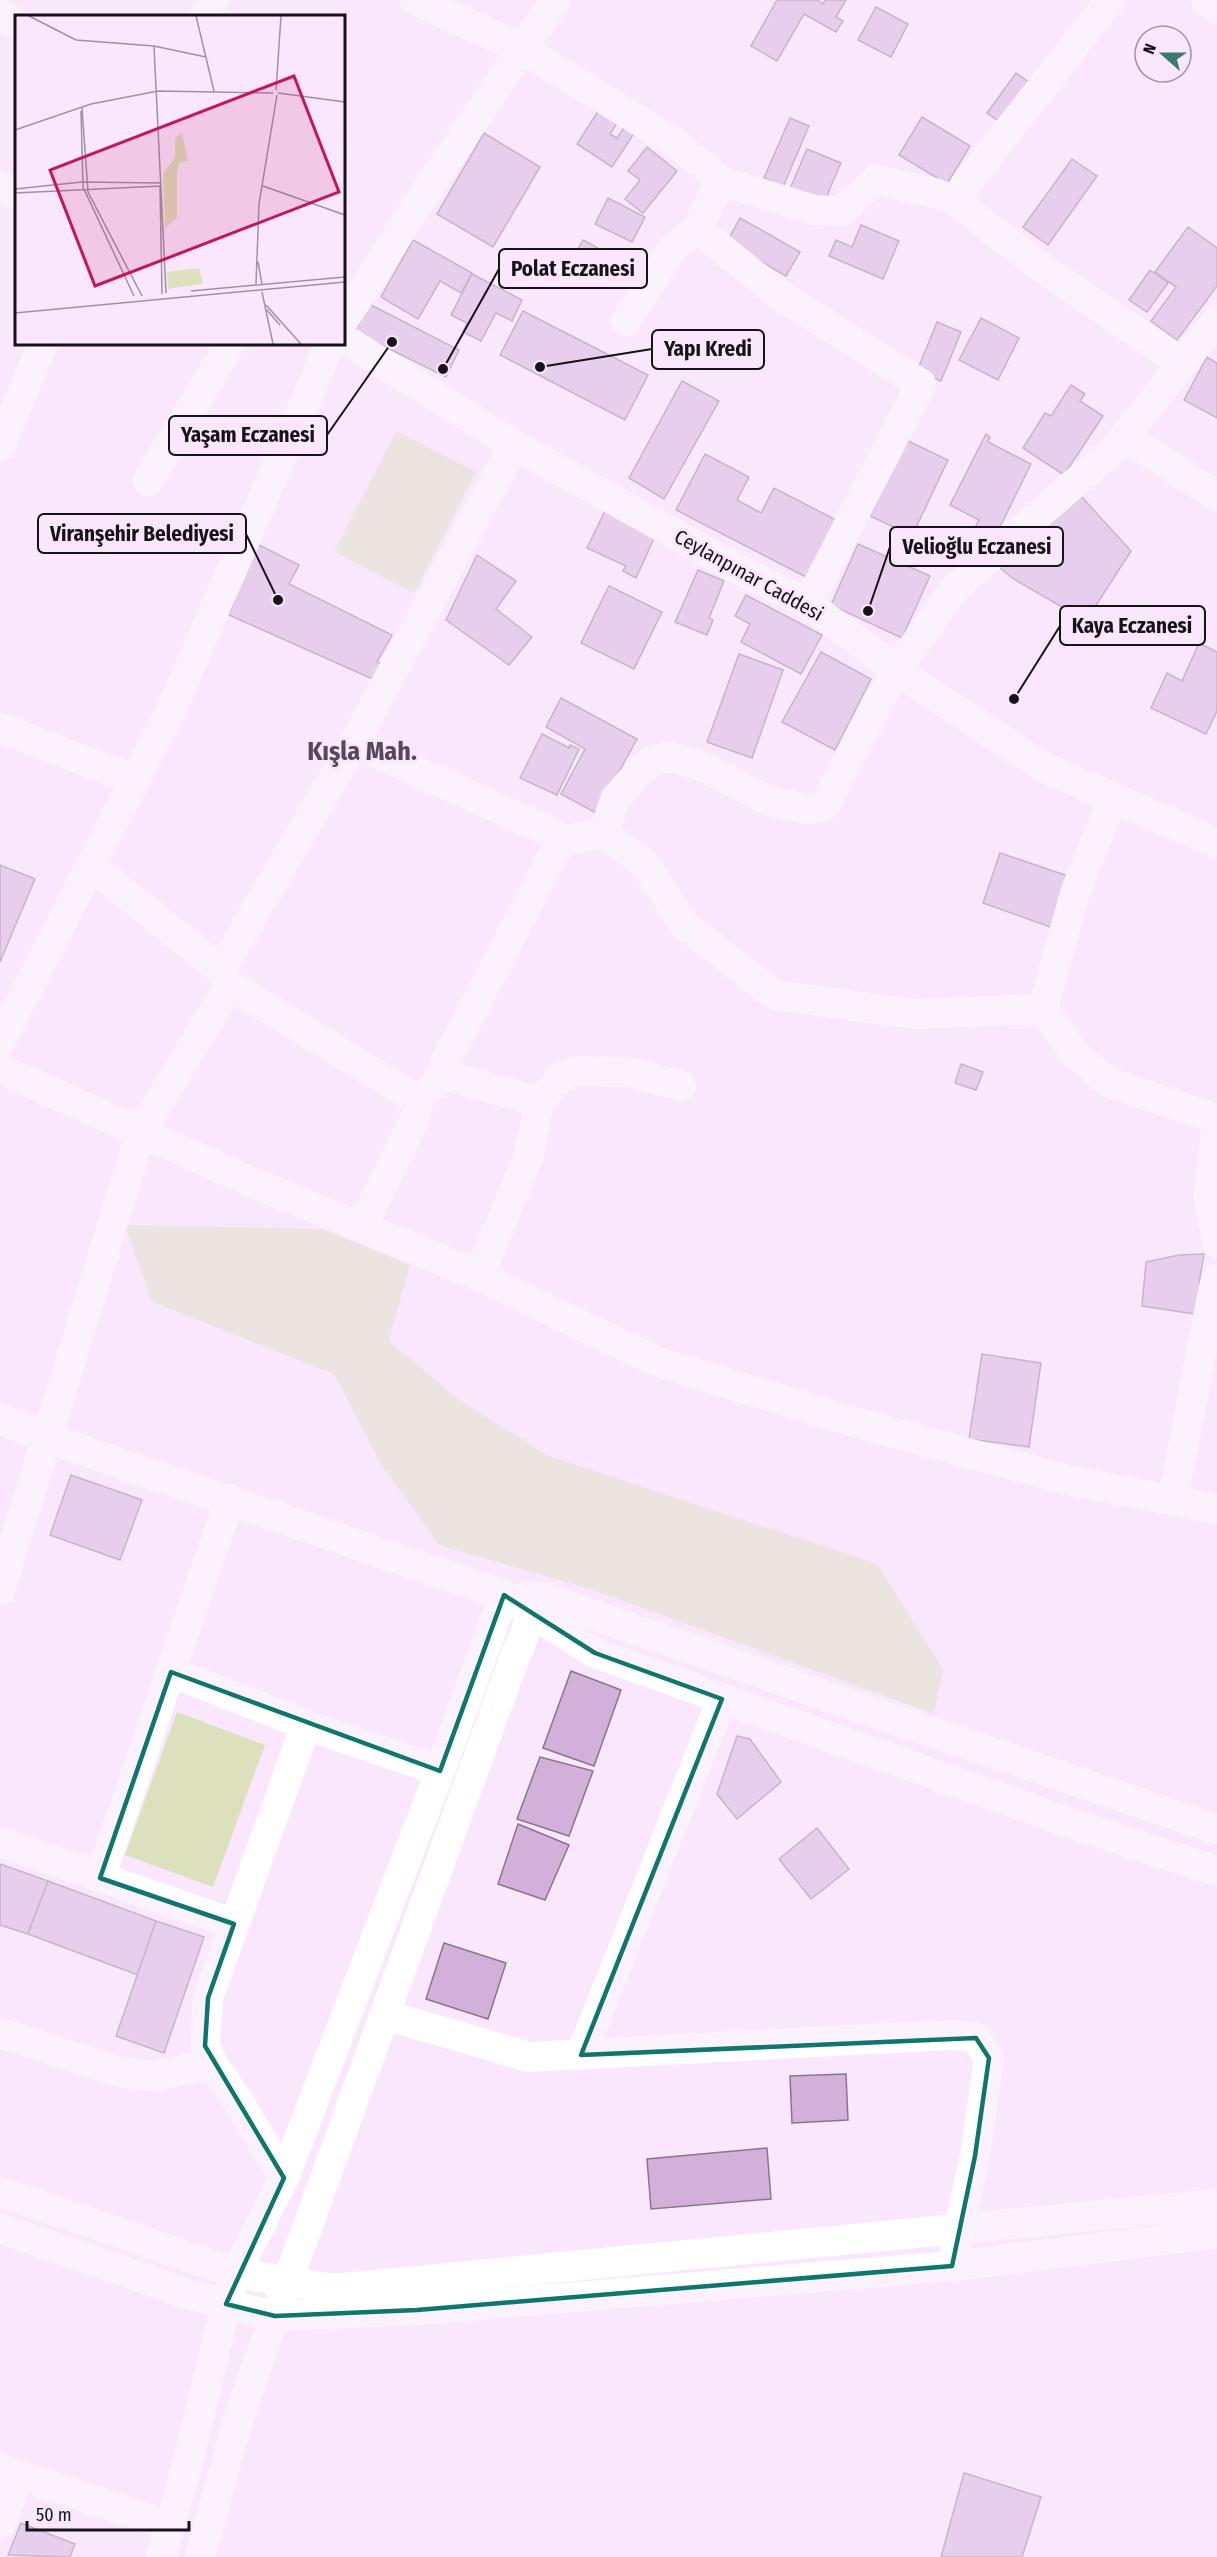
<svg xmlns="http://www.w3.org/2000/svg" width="1217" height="2557" viewBox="0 0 1217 2557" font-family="'Fira Sans Condensed',sans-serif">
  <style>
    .green { fill: #dce0bc }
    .building { fill: #d2b0d9; stroke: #88778b; stroke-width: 1.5 }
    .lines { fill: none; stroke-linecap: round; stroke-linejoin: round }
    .minor { stroke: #fff; stroke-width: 30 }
    .marked { fill: none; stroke: #0f766e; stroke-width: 4.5; stroke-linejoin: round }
    .labels { text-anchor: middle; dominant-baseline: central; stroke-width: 6; stroke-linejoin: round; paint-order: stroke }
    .street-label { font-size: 20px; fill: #171118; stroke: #fae7fe }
    .district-label { font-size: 26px; font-weight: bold; fill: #56475a; stroke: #fae7fe }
    .inset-road { fill: none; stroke: #9f91a2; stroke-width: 1.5 }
    .view { fill: #c2185b; fill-opacity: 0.15; stroke: #c2185b; stroke-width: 3 }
    .inset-edge { fill: none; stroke: #171118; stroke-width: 3 }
    .leader { fill: none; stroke: #171118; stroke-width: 2 }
    .callout-dot { fill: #171118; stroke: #fae7fe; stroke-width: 2 }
    .callout { fill: #fae7fe; stroke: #171118; stroke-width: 2 }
    .callout-label { font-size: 21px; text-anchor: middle; font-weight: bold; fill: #171118 }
  </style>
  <rect width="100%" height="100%" fill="#fae7fe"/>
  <g class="green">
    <path d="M396,431L476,472L414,593L334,552Z"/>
    <path d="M125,1225L322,1229L410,1265L389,1341L461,1401L547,1455L877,1564L943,1669L934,1714L590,1589L439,1545L381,1464L334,1374L152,1302Z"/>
    <path d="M177,1712L265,1745L213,1887L125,1855Z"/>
  </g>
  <g class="building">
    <path d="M777,0H817L823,4L825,0H846L836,17L843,21L836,32L804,14L777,61L751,46Z"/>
    <path d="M876,7L908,24L891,57L858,40Z"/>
    <path d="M1016,73L1033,85L1004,125L987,113Z"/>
    <path d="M602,105L621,117L610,134L617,138L625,126L635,132L612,167L577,144Z"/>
    <path d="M922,117L970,146L947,184L899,155Z"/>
    <path d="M790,118L809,126L783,187L764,178Z"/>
    <path d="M484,133L540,167L493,247L437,214Z"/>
    <path d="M647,147L677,171L643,213L625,199L640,180L628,171Z"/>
    <path d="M807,149L841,163L823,205L789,191Z"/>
    <path d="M1072,159L1097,176L1048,245L1023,227Z"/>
    <path d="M608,198L645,217L632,242L595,224Z"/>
    <path d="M740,218L800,252L786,276L727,242Z"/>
    <path d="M861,225L899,241L883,279L829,256L836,240L852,247Z"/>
    <path d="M1188,227L1217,248V286L1177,340L1151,321L1176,287L1155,272Z"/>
    <path d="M413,240L472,273L461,293L440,281L418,319L381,297Z"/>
    <path d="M583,240L611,255L595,284L567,269Z"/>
    <path d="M1150,270L1168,283L1147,312L1129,300Z"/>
    <path d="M472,274L522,300L512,321L496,313L481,341L463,332L467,323L451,315Z"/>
    <path d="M369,304L459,350L446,377L355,332Z"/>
    <path d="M523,311L648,375L625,420L500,355Z"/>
    <path d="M981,318L1019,338L998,380L959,360Z"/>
    <path d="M937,322L961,332L941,381L917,371Z"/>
    <path d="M1207,357L1217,363V418L1184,400Z"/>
    <path d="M682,381L719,401L664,499L629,478Z"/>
    <path d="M1071,385L1085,394L1080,401L1103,416L1064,475L1023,448L1045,413L1051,416Z"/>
    <path d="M986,434L990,437L988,442L1031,464L994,539L974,529L979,520L950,505Z"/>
    <path d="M906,440L948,460L912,536L870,516Z"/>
    <path d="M705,454L749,477L737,500L761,513L774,488L838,521L808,578L676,510Z"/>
    <path d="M1080,495L1131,551L1086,621L1012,578L999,567Z"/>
    <path d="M605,511L656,534L636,578L623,571L626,566L587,548Z"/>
    <path d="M257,544L299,565L289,584L392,635L377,662L384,665L377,681L229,615Z"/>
    <path d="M858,544L930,576L902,638L831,605Z"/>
    <path d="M477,555L516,581L496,609L532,637L509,665L446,620Z"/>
    <path d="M698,570L724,581L709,618L713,620L707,635L675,622Z"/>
    <path d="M609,586L662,612L634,669L581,643Z"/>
    <path d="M746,595L822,635L801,674L741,642L750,624L735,616Z"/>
    <path d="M1199,643L1217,652V711L1206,734L1151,708L1167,673L1182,681Z"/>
    <path d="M821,652L871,679L835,750L782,722Z"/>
    <path d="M739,654L783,670L752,758L707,742Z"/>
    <path d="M561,698L637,739L596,813L561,794L585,749L546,727Z"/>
    <path d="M542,734L569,748L570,745L579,749L557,795L520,778Z"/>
    <path d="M1000,853L1074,878L1056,929L983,903Z"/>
    <path d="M0,865L35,879L0,962Z"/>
    <path d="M961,1064L983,1072L976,1090L955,1083Z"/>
    <path d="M1204,1254L1194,1314L1142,1306L1146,1262L1179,1255Z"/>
    <path d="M982,1354L1041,1363L1029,1447L969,1439Z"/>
    <path d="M71,1475L142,1500L120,1560L50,1535Z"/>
    <path d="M571,1671L621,1690L594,1766L543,1748Z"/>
    <path d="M737,1736L750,1739L781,1782L737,1819L717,1794Z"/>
    <path d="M540,1757L593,1771L569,1836L517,1819Z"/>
    <path d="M518,1824L569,1845L545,1900L498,1884Z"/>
    <path d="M817,1828L849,1869L811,1899L779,1859Z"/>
    <path d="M0,1864L48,1881L28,1934L0,1925Z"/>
    <path d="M48,1881L156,1921L138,1975L28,1934Z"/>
    <path d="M156,1921L204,1937L164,2053L116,2036Z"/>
    <path d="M444,1943L506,1963L488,2019L426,1999Z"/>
    <path d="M846,2074L848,2120L792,2123L790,2076Z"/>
    <path d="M767,2148L771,2199L651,2209L647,2159Z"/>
    <path d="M964,2473L1041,2497L1022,2557H941Z"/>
    <path d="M21,2523L75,2544L70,2557L8,2555Z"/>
  </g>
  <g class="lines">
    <g class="minor">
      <path d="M415,0L521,48L677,144L721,181L814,210L842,211L876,180L935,193L954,200L1039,266L1182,363"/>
      <path d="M1206,0L1217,8"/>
      <path d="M0,14L16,24"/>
      <path d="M205,16L214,0"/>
      <path d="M0,187L16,195"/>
      <path d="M954,200L1110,0"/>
      <path d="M697,229L777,293L921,384L808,604"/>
      <path d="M344,320L424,194L555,0"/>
      <path d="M626,321L673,248L697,229L721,181"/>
      <path d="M344,339L514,445L736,568L808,604L896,670L1043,767L1217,843"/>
      <path d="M1125,437L1217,496"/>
      <path d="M0,446L43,344"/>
      <path d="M148,481L230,344"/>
      <path d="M0,728L135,780"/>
      <path d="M354,743L551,832L561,840L604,834L645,864L685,926L775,995L914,1014L1043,1009"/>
      <path d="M604,834L615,799L638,773L653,760L670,757L700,765L769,801L807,809L824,806L896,670L957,586L1116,447L1217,320"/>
      <path d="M91,866L221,970L230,985L418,1100"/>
      <path d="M221,970L354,743L514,445"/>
      <path d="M1043,1009L1076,890L1113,798"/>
      <path d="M1043,1009L1076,1055L1110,1083L1217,1119"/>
      <path d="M0,1042L172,708L330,344"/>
      <path d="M0,1069L256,1184L466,1270L658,1362L854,1422L1068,1480L1217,1509"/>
      <path d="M444,1075L539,1102"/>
      <path d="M1217,1124L1209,1197L1217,1243"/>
      <path d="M362,1227L415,1118L418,1100L444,1075L446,1061L561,840"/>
      <path d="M479,1276L529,1155L539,1102L562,1076L574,1071L629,1072L681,1086"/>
      <path d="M0,1419L47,1438L504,1595L595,1653L1076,1825L1217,1871"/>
      <path d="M1173,1500L1213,1290L1217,1278"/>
      <path d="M0,1590L141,1132L230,985"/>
      <path d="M527,1596L545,1598L872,1712L1217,1829"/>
      <path d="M171,1672L306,1725L440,1771"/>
      <path d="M0,1842L234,1924"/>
      <path d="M100,1878L230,1499"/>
      <path d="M385,2015L529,2057L909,2037L958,2035L976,2038L989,2058L975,2156L955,2246"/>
      <path d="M0,2033L120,2072L153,2076L213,2064"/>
      <path d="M581,2055L722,1699"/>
      <path d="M284,2178L239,2102L213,2064L205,2046L208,1998L306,1725"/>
      <path d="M0,2192L236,2273L333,2289L1217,2204"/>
      <path d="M0,2228L191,2295L275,2316L417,2310L952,2266L1217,2233"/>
      <path d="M0,2469L170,2525"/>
      <path d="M0,2524L19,2477"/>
      <path d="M161,2557L189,2458L226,2304L236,2273L284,2178L440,1771L504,1595"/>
      <path d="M200,2557L239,2416L275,2316L513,1662L533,1613L545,1598"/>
    </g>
  </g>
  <path d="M0 0H1217V2557H0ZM504,1595L595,1653L722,1699L581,2055L976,2038L989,2058L975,2156L952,2266L417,2310L275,2316L226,2304L284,2178L205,2046L208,1998L234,1924L100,1878L171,1672L440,1771Z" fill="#fae7fe" fill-opacity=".55" fill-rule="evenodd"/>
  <path class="marked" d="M504,1595L595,1653L722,1699L581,2055L976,2038L989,2058L975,2156L952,2266L417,2310L275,2316L226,2304L284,2178L205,2046L208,1998L234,1924L100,1878L171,1672L440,1771Z"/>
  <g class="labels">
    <g class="street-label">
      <text transform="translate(749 575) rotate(29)">Ceylanpınar Caddesi</text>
    </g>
    <g class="district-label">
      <text x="362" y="751">Kışla Mah.</text>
    </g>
  </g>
  <g transform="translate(15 15)">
    <rect width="330" height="330" fill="#fae7fe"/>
    <path d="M167,118L173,146L165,147L162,156V202L150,213L148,159L160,143V123ZM184,253L188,269L153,274L152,257Z" fill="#dce0bc"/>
    <path class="inset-road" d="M14,1L61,25L139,31L191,42M181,1L199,76M139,31L151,278M261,75L266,1M263,78L330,87M67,93L73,177L127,281M66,96L68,172L119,281M0,115L76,89L143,76L258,78M145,171L147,279M248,171L330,200M0,174L67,167L145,168M0,178L146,171M243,247L247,269M241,269L244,189L262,80M176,276L330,262M247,277L258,329M251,290L286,329M252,295L265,310M0,298L330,267"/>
    <path class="view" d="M279,61L324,177L80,271L35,155Z"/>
    <rect width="330" height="330" class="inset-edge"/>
  </g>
  <path class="leader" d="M443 369L499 269M540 367L652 349M392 342L327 435M278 600L246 534M868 611L890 547M1014 699L1060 626"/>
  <g class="callout-dot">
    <circle cx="443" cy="369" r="6"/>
    <circle cx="540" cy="367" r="6"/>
    <circle cx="392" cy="342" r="6"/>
    <circle cx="278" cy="600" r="6"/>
    <circle cx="868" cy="611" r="6"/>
    <circle cx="1014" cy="699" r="6"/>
  </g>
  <g class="callout">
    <rect x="499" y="249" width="148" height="39" rx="6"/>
    <rect x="652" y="330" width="112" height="39" rx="6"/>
    <rect x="169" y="416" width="158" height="39" rx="6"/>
    <rect x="38" y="514" width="208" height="39" rx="6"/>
    <rect x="890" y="527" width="173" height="39" rx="6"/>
    <rect x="1060" y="606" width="145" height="39" rx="6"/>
  </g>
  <g class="callout-label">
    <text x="573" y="276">Polat Eczanesi</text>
    <text x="708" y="356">Yapı Kredi</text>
    <text x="248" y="442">Yaşam Eczanesi</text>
    <text x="142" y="541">Viranşehir Belediyesi</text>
    <text x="977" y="554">Velioğlu Eczanesi</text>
    <text x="1132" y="633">Kaya Eczanesi</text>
  </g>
  <g transform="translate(1163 54) rotate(291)"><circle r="28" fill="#fae7fe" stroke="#9f91a2" stroke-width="1.5"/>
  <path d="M0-4.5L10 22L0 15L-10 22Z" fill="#397c6f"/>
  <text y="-9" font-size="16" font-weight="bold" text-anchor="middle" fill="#171118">N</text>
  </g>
  <path d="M27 2521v9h162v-9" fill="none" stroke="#171118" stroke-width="3"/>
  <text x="36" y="2521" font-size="18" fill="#171118" stroke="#fae7fe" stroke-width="4.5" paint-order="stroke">50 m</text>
</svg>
